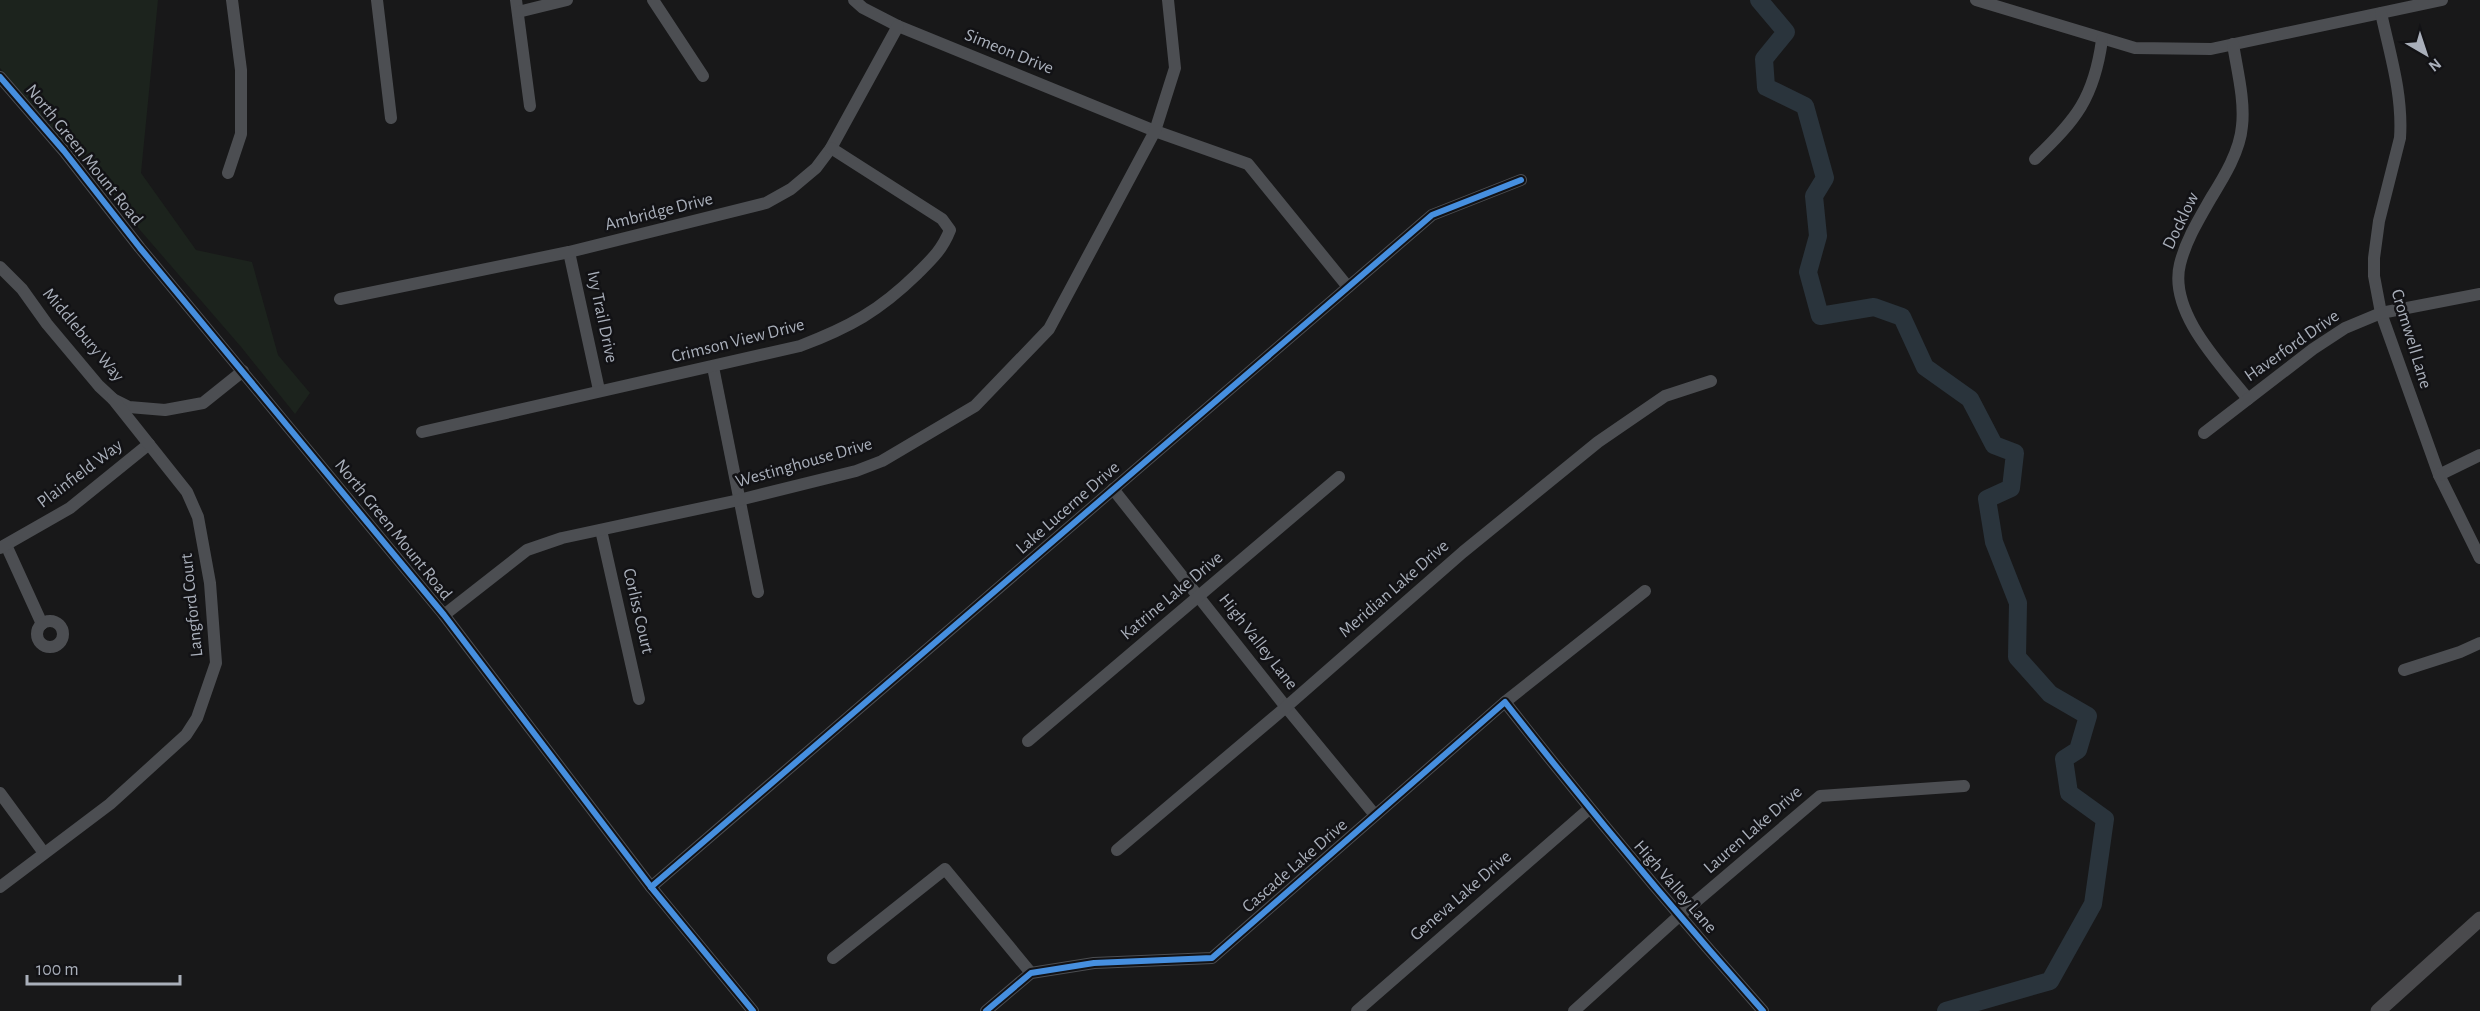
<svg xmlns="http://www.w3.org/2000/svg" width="2480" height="1011" viewBox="0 0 2480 1011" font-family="'Alegreya Sans',sans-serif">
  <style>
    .green { fill: #1c231d }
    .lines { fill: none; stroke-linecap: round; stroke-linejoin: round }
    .river { stroke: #2a343c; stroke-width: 18 }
    .minor { stroke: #4c4e52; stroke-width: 12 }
    .major { stroke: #4a4a4d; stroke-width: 15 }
    .cycleway-casing { stroke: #121215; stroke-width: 10 }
    .cycleway { stroke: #468fdf; stroke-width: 6 }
    .labels { text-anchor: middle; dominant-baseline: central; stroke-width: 5; stroke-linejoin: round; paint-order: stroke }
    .street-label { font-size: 18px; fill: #a9afba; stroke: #121215 }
  </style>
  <rect width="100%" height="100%" fill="#181819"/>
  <path class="green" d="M0,0H158L141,173L196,250L252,262L278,355L310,393L295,414L242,348L0,68Z"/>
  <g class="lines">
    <path class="river" d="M1759,0L1786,32L1764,59L1766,87L1805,106L1825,178L1814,196L1818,236L1808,272L1820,316L1874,307L1902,317L1925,367L1970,399L1994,445L2015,453L2011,488L1987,499L1994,542L2018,603L2017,657L2050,694L2088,716L2078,750L2064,759L2069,793L2105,819L2093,904L2050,981L1946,1011"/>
    <g class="minor">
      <path d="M377,0L391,118"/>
      <path d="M516,0L530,106"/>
      <path d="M653,0L703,76"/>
      <path d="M854,0L863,8L898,26L1155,131L1248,164L1348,287"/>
      <path d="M1976,0L2135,48L2211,49L2442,0"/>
      <path d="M518,12L567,0"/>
      <path d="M2381,13C2390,54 2403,95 2400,138L2379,221L2374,258V276L2381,313L2439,475L2480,558"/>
      <path d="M2233,44C2237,70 2245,100 2242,126C2240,151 2224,177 2211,198C2199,219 2186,240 2180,264C2168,312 2221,365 2248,399"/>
      <path d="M0,77L64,151L140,248L444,615L651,887L753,1011"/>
      <path d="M2035,159C2076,120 2094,98 2102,40"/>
      <path d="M228,173L241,134V70L232,0"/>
      <path d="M569,252L599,390"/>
      <path d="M0,267L22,289L47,324L99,386L113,399L129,407L165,410L203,403L243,371"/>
      <path d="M340,299L569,252L766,203L791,189L816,168L831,148L898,26"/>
      <path d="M713,367L758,592"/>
      <path d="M422,432L800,346C850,327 879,311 917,274C932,259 942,250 950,230L942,219L831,148"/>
      <path d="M2204,433L2313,349L2345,328L2381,313L2480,294"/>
      <path d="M2439,475L2480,455"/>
      <path d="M1113,489L1286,707L1375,815"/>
      <path d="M601,530L639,699"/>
      <path d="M6,545L42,624"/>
      <path d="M0,548L70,508L149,444"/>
      <path d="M444,615L527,550L562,538L739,500L856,471L882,461L975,406L1049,329L1155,131L1175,68L1168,0"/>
      <circle cx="50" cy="634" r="13"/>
      <path d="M2404,670L2460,652L2480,643"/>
      <path d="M1505,702L1645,591"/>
      <path d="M1028,741L1339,477"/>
      <path d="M0,793L44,853"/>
      <path d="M1117,850L1286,707L1463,552L1598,442L1665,396L1711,381"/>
      <path d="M0,887L110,804L186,735L197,718L216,663L210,583L198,517L187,492L113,399"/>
      <path d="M651,887L1432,215L1521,180"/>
      <path d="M833,958L945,869L1031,973"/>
      <path d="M986,1011L1031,973L1094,963L1212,958L1505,702C1588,808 1674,911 1763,1011"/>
      <path d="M1357,1011L1589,809"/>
      <path d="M1574,1011L1679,916L1820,796L1964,786"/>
    </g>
    <path class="major" d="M2378,1011L2480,919"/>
    <g class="cycleway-casing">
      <g id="cycleway">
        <path d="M0,77L64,151L140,248L444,615L651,887L753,1011"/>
        <path d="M651,887L1432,215L1521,180"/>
        <path d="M986,1011L1031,973L1094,963L1212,958L1505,702C1588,808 1674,911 1763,1011"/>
      </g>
    </g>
    <use href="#cycleway" class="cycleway"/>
  </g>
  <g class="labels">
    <g class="street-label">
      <text transform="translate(1009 52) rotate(22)">Simeon Drive</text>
      <text transform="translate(84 155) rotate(51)">North Green Mount Road</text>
      <text transform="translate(659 212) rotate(-14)">Ambridge Drive</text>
      <text transform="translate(2181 221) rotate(-64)">Docklow</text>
      <text transform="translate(602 317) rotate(78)">Ivy Trail Drive</text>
      <text transform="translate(83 335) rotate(50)">Middlebury Way</text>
      <text transform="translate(2411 339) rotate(73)">Cromwell Lane</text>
      <text transform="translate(738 341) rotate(-14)">Crimson View Drive</text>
      <text transform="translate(2292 346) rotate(-35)">Haverford Drive</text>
      <text transform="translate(804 463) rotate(-16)">Westinghouse Drive</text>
      <text transform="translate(80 474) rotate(-37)">Plainfield Way</text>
      <text transform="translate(1068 508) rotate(-41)">Lake Lucerne Drive</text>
      <text transform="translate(393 530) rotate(51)">North Green Mount Road</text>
      <text transform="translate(1394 589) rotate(-41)">Meridian Lake Drive</text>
      <text transform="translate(1172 596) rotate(-40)">Katrine Lake Drive</text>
      <text transform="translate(192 605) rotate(-96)">Langford Court</text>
      <text transform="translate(638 611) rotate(77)">Corliss Court</text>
      <text transform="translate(1258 642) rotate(52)">High Valley Lane</text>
      <text transform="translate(1753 830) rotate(-41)">Lauren Lake Drive</text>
      <text transform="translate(1295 866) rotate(-41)">Cascade Lake Drive</text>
      <text transform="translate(1675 887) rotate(49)">High Valley Lane</text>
      <text transform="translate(1461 896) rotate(-41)">Geneva Lake Drive</text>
    </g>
  </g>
  <g transform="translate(2426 54) rotate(141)" stroke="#121215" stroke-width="4.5" paint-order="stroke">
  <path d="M0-4.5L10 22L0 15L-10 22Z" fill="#a9afba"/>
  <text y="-9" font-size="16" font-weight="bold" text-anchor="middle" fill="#a9afba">N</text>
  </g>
  <path d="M27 975v9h153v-9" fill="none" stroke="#a9afba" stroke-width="3"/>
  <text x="36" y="975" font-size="18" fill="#a9afba" stroke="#121215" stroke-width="4.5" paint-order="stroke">100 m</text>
</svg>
